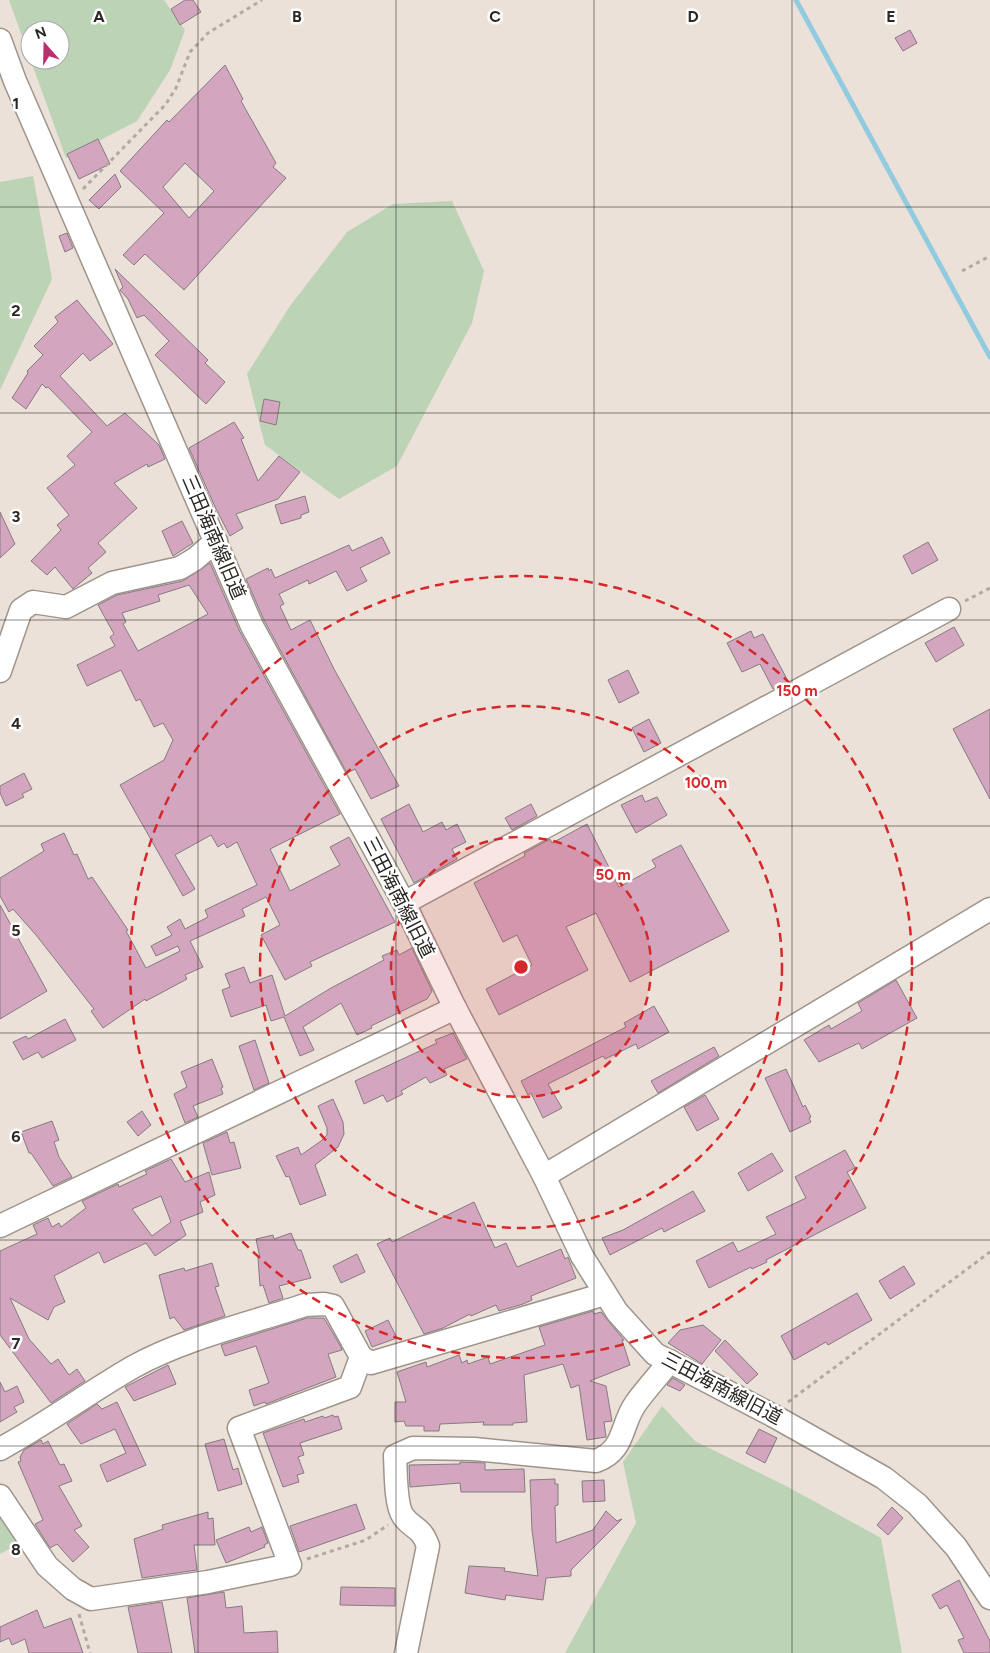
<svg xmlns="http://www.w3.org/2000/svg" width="990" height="1653" viewBox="0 0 990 1653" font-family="Figtree,'Noto Sans JP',sans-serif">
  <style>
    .green { fill: #bcd3b6; fill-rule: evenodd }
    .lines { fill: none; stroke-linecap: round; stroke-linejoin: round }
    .stream { stroke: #92cadf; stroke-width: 5 }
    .building { fill: #d3a5bf; stroke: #867b81; fill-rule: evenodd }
    .minor-casing { stroke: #9e948c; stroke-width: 25 }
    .path { stroke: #b1a9a2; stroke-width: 3; stroke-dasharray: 4 4; stroke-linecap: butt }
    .minor { stroke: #fff; stroke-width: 22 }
    .grid { fill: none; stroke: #2b2724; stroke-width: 1; stroke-opacity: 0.55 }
    .ring { fill: none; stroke: #d62828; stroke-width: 2.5; stroke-dasharray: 9 6 }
    .labels { text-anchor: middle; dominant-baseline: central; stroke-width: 5; stroke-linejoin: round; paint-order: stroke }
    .street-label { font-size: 19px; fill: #2b2724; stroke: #fff }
    .grid-label { font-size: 16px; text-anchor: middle; font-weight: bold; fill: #2b2724; stroke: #fff; stroke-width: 5; stroke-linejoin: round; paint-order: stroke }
    .centre { fill: #d62828; stroke: #fff; stroke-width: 2.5 }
    .ring-label { font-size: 15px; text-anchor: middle; font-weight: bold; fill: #d62828; stroke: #fff; stroke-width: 5; stroke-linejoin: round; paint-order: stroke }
  </style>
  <rect width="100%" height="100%" fill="#ebe1d8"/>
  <g class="green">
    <path d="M9,0H164L185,30L170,70L137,121L66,158ZM30,30H60V60H30Z"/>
    <path d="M33,176L52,279L0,390V182Z"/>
    <path d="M452,201L484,271L472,323L397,466L339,499L265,445L247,374L290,306L347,232L393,204Z"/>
    <path d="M662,1406L695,1441L788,1487L881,1538L902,1653H565L636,1523L623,1462Z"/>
    <path d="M0,1508L22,1542L0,1554Z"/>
  </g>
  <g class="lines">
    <path class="stream" d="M796,0L990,357"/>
  </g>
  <g class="building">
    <path d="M185,0H193L201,12L180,25L171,9Z"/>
    <path d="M910,30L917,43L903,51L895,38Z"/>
    <path d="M225,65L243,99L241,101L276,163L273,167L286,178L184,290L145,254L134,265L123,255L164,213L120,171L167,120L169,122ZM185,163L214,191L189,218L163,187Z"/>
    <path d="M98,139L110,164L79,179L67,154Z"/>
    <path d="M115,174L121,187L99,209L89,200Z"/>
    <path d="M67,233L73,248L65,252L59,236Z"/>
    <path d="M115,269L208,360L205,363L225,382L206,404L155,355L169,341L144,315L137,318L128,299L120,290L123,287Z"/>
    <path d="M77,300L113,344L90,361L83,353L60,376L107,426L125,413L159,445L165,459L148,467L147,464L114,483L137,508L98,543L106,552L88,568L92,573L73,589L55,567L47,575L31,561L61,530L57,525L69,515L47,488L75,465L67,456L92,432L48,387L46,388L42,384L26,409L12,398L28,373L27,371L43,355L34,346L58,322L55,317Z"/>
    <path d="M264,399L280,402L276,425L260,421Z"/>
    <path d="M234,422L244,438L241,439L258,481L279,456L300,472L278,499L236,514L243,528L230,536L216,509L189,448Z"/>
    <path d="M305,496L309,512L301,515V518L281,524L275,505Z"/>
    <path d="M0,512L15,544L0,558Z"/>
    <path d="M182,521L193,543L173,556L162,531Z"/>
    <path d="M382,537L390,553L360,568L367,581L347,591L336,571L309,584L308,580L279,594L284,604L280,606L291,630L310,620L334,669L399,786L371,799L355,769L347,773L264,620L246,579L268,568L269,571L271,569L275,578L349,545L352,551Z"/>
    <path d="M928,542L938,560L912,574L903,556Z"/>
    <path d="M210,563L240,632L340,814L270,849L290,891L340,865L330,847L349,837L395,922L310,962L312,966L285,980L261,935L280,925L266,897L242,909L245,916L190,941L203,967L185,975L187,979L146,1001L145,999L103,1028L91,1011L94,1009L36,935L13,909L9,912L0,896V878L44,851L41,844L64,833L74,855L77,854L88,879L92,877L128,930L126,931L146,968L180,951L178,946L156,956L151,946L172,935L167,927L180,919L185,929L208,917L205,910L257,885L237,842L227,848L224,843L218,847L211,835L175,855L195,889L183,896L120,785L164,760L173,740L163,723L154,727L140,699L136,701L121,670L87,686L77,665L115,646L110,637L114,634L98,605L117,595L183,581ZM189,585L208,614L138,651L123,624L126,622L122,613L160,601L158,595Z"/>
    <path d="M954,627L964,645L936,662L925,643Z"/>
    <path d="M751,631L754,638L763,634L788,681L773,689L760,664L742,672L727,643Z"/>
    <path d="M628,670L639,693L619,703L608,680Z"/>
    <path d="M990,709V799L953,729Z"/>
    <path d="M649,719L661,743L644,752L632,728Z"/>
    <path d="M24,773L32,789L22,794L24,797L6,806L0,793V786Z"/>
    <path d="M642,795L645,802L657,797L667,815L636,833L621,805Z"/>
    <path d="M409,804L423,832L442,822L446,830L457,824L466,842L452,849L457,859L414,883L381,819Z"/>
    <path d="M531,804L537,816L512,830L505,818Z"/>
    <path d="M587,824L619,887L656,867L652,860L681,845L729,931L630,982L596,913L566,927L588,970L499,1015L486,989L532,965L517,935L503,942L474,883L525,856L524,853L550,839L552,843Z"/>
    <path d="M0,905L47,991L0,1019Z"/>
    <path d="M412,948L432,991L427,999L371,1026L372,1028L357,1035L341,1003L303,1027L314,1050L300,1056L284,1017L271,1021L266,1005L231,1017L222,990L230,987L225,974L244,967L250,983L272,975L285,1016L331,988L384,960L382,956L397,950L399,955Z"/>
    <path d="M896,980L917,1018L862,1049L859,1043L819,1062L804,1040L829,1025L831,1029L862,1011L858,1003Z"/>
    <path d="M654,1006L669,1032L638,1049L636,1044L605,1059L603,1056L548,1084L562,1108L543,1118L531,1093L528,1095L521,1081L626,1027L624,1023Z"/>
    <path d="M65,1019L76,1040L42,1058L38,1052L23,1060L13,1042L26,1036L28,1039Z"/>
    <path d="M453,1033L467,1059L444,1069L447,1075L430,1083L426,1077L401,1091L403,1094L387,1102L383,1095L364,1104L355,1081L437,1043L435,1040Z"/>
    <path d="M255,1040L269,1083L254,1090L239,1046Z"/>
    <path d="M714,1047L719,1056L658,1093L651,1081Z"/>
    <path d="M212,1059L223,1087L221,1088L223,1094L193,1106L198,1117L185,1123L174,1094L187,1087L181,1072Z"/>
    <path d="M786,1069L803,1107L805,1105L811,1117L809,1118L811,1122L790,1132L765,1078Z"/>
    <path d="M705,1095L719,1119L697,1131L684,1107Z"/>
    <path d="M333,1099L343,1122L344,1134L338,1147L315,1165L326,1195L300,1205L289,1176L286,1177L276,1156L298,1147L301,1155L321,1141L327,1135V1128L318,1106Z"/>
    <path d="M142,1111L151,1125L138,1136L127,1122Z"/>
    <path d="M52,1121L59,1140L54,1142L59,1157L72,1177L53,1186L31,1153H29L21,1132Z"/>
    <path d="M227,1132L230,1143L234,1142L241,1168L212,1175L203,1143Z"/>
    <path d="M845,1150L855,1168L847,1172L866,1208L766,1260L767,1262L752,1269L751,1267L709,1288L696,1261L733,1242L738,1252L776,1234L766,1217L806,1198L795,1177Z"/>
    <path d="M772,1153L783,1171L748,1191L738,1173Z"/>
    <path d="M171,1159L185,1182L209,1172L215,1195L200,1202L203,1212L180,1221L186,1235L155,1256L146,1243L104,1263L99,1252L54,1276L65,1302L54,1307L48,1320L10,1298L29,1339L51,1364L58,1359L69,1375L77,1369L85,1381L51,1403L0,1335V1251L37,1234L33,1225L48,1218L52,1227L59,1223L61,1227L86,1208L82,1201L118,1184L119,1187L147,1174L145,1171ZM161,1196L171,1222L152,1236L132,1209Z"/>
    <path d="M693,1191L705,1211L664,1232L662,1228L610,1255L602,1238L623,1230Z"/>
    <path d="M474,1202L495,1248L506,1243L517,1267L561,1249L565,1259L568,1257L576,1278L531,1296L532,1300L523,1304L499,1311L496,1305L471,1316L470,1314L443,1328L424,1334L377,1244L390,1238L392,1242Z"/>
    <path d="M291,1233L298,1250H301L311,1278L279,1286L283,1298L269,1303L263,1285L260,1286L258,1258H260L256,1239L273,1235L274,1239Z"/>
    <path d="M357,1254L365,1272L341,1283L333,1266Z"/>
    <path d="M212,1263L219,1286L215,1287L225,1316L184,1330L174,1317L170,1319L159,1275L184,1268L185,1271Z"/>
    <path d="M904,1266L915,1284L890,1299L879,1281Z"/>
    <path d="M857,1293L872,1320L828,1345L826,1342L794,1360L781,1336Z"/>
    <path d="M593,1311L594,1314L601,1312L624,1340H622L630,1365L590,1381L606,1386L612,1421L604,1422L606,1437L587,1440L579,1385L571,1388L563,1364L524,1375L527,1422L513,1423V1425H483L484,1422L440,1424L439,1431H424V1426H406L404,1421L395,1422V1402H406L397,1372L426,1362L427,1367L459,1355L462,1363L467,1360L468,1364L488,1357L490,1364L545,1345L539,1327Z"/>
    <path d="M307,1318H324L341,1347L342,1350L328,1354L336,1377L266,1404L265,1402L254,1406L249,1390L269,1383L256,1346L225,1356L221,1345Z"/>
    <path d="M388,1320L397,1338L372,1347L365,1331Z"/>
    <path d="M703,1325L721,1340L702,1364L668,1343L680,1330Z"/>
    <path d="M725,1340L758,1374L747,1384L715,1351Z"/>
    <path d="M168,1365L176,1384L134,1401L125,1387Z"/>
    <path d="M673,1378L685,1385L680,1391L667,1385Z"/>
    <path d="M0,1382L5,1392L17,1386L24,1402L14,1407L17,1412L0,1422Z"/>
    <path d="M117,1402L146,1465L107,1482L100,1465L126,1453L115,1429L81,1444L67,1424L97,1404L102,1409Z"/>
    <path d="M333,1415L334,1417L338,1416L342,1429L300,1443L304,1455L298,1457L304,1473L297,1475L299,1482L283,1487L263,1433L304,1419L305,1422L323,1416L324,1418Z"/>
    <path d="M759,1429L777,1438L765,1463L746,1453Z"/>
    <path d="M224,1439L233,1470L238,1468L242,1484L218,1491L205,1444Z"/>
    <path d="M41,1440L43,1444L48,1441L60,1465L64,1464L72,1481L59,1486L82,1526L74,1530L89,1547L73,1562L57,1544L50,1548L35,1524L43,1520L18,1462L21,1461L20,1457L24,1450Z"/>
    <path d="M460,1462L485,1463V1470L524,1469L525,1492H461L460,1483L410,1487L409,1465L460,1464Z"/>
    <path d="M555,1479V1484H558V1505L555,1506L556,1543L593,1530L606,1511L617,1521L622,1519L571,1570V1576L546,1578L543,1600L506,1595L505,1600L465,1593L469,1566L505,1568L504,1571L538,1576L532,1530L530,1480Z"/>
    <path d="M604,1480L605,1501L583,1502L582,1481Z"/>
    <path d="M356,1504L365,1529L299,1552L290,1526Z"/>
    <path d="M892,1507L903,1518L888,1535L877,1525Z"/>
    <path d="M208,1512V1519L213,1518L215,1545H194L197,1570L142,1578L134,1539L163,1529L162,1525Z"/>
    <path d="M249,1527L251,1532L262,1527L268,1543L264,1545L265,1547L226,1563L216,1540Z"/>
    <path d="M959,1580L990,1641V1653H964L958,1640L964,1638L947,1605L940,1609L932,1595Z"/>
    <path d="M341,1587L395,1588V1606L340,1605Z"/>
    <path d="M224,1592L226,1608L242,1606L244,1633L277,1631L278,1653H195L187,1598Z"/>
    <path d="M162,1602L172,1653H138L128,1607Z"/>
    <path d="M37,1610L44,1628L71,1618L83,1653H29L25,1639L12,1645L9,1638L0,1642V1627Z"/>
  </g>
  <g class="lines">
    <g class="minor-casing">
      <g id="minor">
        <path d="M0,40L15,81L252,626L404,903L455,1008L544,1176L582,1256L617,1312L655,1354L772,1415L884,1478L917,1504L956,1547L990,1598"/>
        <path d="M0,671L21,610L33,602L66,607L112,583L180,568L195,559L216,541"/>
        <path d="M404,903L949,609"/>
        <path d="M544,1176L990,909"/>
        <path d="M0,1226L455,1008"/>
        <path d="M0,1449C46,1424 88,1393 133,1367C183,1339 251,1323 305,1305L324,1304L333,1306L361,1357L371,1363L605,1294"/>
        <path d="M0,1496L47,1566L73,1589L91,1599L208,1582L290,1565L239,1428L350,1387L361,1357"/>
        <path d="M406,1653L428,1546C421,1526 412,1529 403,1516C395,1504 396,1470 395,1456L413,1448L474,1449L596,1461C626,1450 620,1425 636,1403C646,1389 659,1375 670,1361"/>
      </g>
    </g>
    <g class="path">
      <path d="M83,189L166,104L176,88L190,52L208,33L262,0"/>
      <path d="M962,271L990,256"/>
      <path d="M965,601L990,588"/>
      <path d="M788,1402L990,1252"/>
      <path d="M307,1559L366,1540L388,1525"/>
      <path d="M79,1614L90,1653"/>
    </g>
    <use href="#minor" class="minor"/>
  </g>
  <path class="grid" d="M198,0V1653M396,0V1653M594,0V1653M792,0V1653M0,207H990M0,413H990M0,620H990M0,826H990M0,1033H990M0,1240H990M0,1446H990"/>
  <circle cx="521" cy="967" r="130" fill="#d62828" fill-opacity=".12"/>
  <g class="ring">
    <circle cx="521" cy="967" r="130"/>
    <circle cx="521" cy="967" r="261"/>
    <circle cx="521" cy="967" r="391"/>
  </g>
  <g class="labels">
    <g class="street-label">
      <text transform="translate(214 537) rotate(67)">三田海南線旧道</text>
      <text transform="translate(399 897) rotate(63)">三田海南線旧道</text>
      <text transform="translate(722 1388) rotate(28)">三田海南線旧道</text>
    </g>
  </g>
  <g class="grid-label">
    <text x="99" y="22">A</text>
    <text x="297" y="22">B</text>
    <text x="495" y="22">C</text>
    <text x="693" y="22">D</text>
    <text x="891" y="22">E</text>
    <text x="16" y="109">1</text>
    <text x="16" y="316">2</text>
    <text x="16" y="522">3</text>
    <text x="16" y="729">4</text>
    <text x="16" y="936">5</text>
    <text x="16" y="1142">6</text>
    <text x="16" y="1349">7</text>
    <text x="16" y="1555">8</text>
  </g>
  <circle cx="521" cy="967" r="8" class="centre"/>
  <g class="ring-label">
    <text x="797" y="696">150 m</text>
    <text x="706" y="788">100 m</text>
    <text x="613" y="880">50 m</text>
  </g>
  <g transform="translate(45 45) rotate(340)"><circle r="24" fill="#ffffff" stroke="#aaa9a7"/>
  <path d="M0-4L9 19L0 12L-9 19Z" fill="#ba306d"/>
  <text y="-8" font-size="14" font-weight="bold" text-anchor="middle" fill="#2b2724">N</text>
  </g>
</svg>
